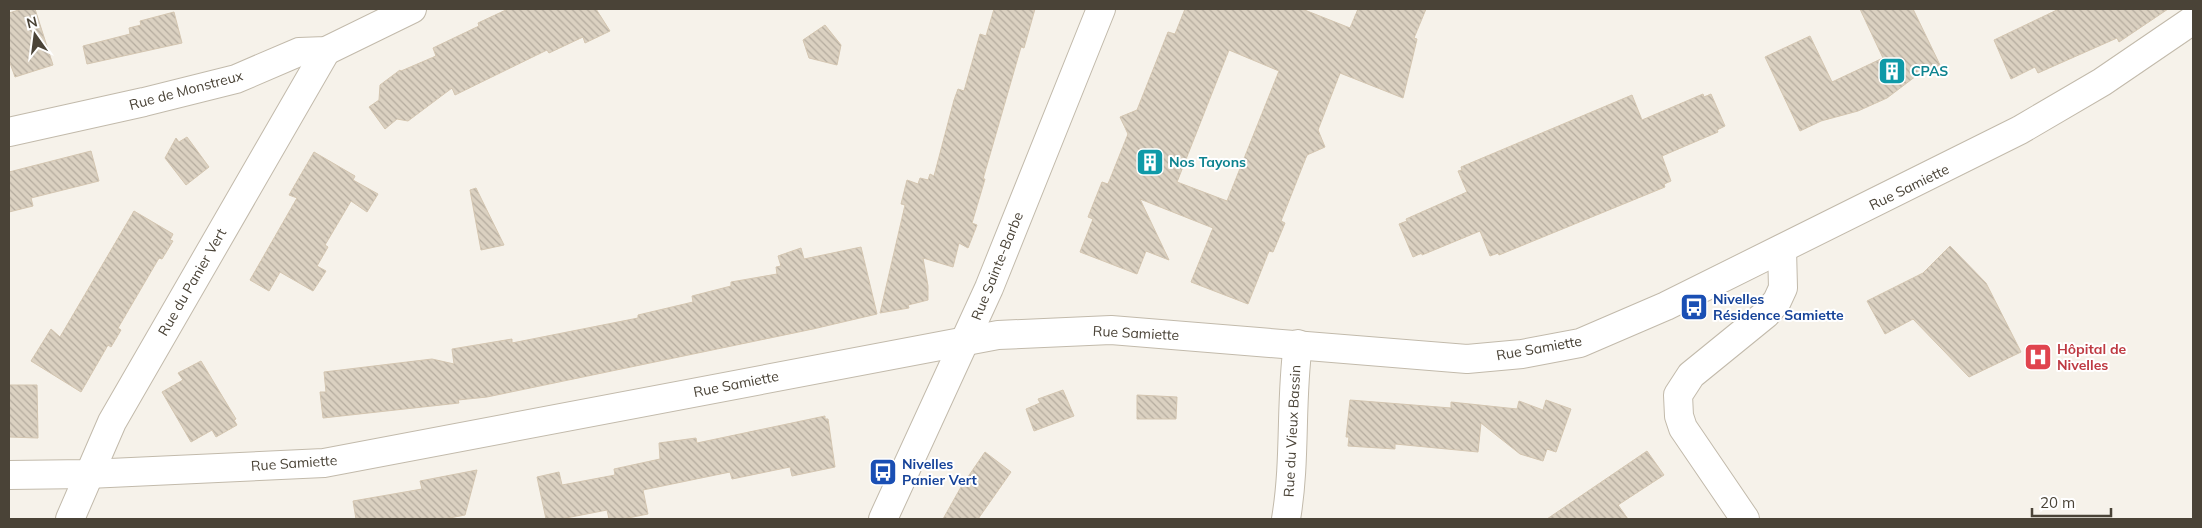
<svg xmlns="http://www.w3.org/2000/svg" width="2202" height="528" viewBox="0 0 2202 528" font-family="Mulish,sans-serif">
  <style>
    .building { fill: url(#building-back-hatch); stroke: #d4c6b1; fill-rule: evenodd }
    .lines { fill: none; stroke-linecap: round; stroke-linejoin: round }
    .minor-casing { stroke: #c2baab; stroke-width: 30 }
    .minor { stroke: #fff; stroke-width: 28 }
    .labels { text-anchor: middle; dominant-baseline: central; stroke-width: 4; stroke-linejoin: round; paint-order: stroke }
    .culture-label { font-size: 14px; font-weight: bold; fill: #0d838f; stroke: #fff; text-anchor: start }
    .street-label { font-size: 14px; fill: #4a4337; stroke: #fff }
    .transit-label { font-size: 14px; font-weight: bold; fill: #164399; stroke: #fff; text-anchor: start }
    .health-label { font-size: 14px; font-weight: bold; fill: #be3a42; stroke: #fff; text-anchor: start }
  </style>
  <defs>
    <pattern id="building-back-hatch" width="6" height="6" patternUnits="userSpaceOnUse" patternTransform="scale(1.25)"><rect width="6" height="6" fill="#dbd1c1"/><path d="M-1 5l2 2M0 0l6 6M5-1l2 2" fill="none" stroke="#b4ab9e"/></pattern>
  </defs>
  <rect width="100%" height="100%" fill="#f6f2ea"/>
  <g class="building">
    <path d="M22,9H35L53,65L15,77L9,60V13Z"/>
    <path d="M508,9H596L610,31L585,43L583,37L549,53L547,50L455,95L452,88L408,121L397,119L385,129L369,107L379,100L380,85L400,70L401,71L436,56L433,48L479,26L478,23Z"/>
    <path d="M994,9H1035L1024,48L1021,47L983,179H985L972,223L977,225L968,248L959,243L953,267L923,258L928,286V300L908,305L909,308L880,313L905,205L901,204L907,180L918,184L920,178L928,180L930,174L934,176L954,100L958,89L964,91L980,34L986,36Z"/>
    <path d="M1185,9H1302L1350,28L1358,9H1426L1414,38L1417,39L1403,98L1340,73L1318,130L1325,147L1307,155L1281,221L1285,223L1273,252L1269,251L1248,304L1191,282L1213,228L1140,199L1169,260L1146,251L1137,274L1080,252L1093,219L1088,217L1102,182L1108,184L1128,134L1120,117L1137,110L1168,32L1175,34ZM1229,50L1279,71L1227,201L1177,182Z"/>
    <path d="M1860,9H1913L1940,65L1916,76L1887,98L1858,111L1821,121L1800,131L1765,57L1810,36L1832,82L1883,58Z"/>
    <path d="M2059,9H2168L2119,42L2117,38L2038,73L2035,67L2011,79L1994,40Z"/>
    <path d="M174,12L182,43L87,64L83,46L130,34L129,28L141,25L140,21Z"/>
    <path d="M825,25L841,45L837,65L809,58L803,40Z"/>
    <path d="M1703,94L1704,97L1711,94L1725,126L1717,130L1718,132L1662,156L1671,181L1664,184L1665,187L1499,255L1498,253L1490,256L1480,231L1422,255V253L1413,257L1399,224L1407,221L1406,219L1467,192L1458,171L1462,170L1461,167L1632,95L1642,120Z"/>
    <path d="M187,137L209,167L186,185L165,158L176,138L179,142Z"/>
    <path d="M91,151L99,181L31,198L33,206L9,212V172Z"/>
    <path d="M314,152L355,176L353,180L378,194L367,212L351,201L325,245L328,247L317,266L326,271L313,291L280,272L269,291L250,280L297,198L289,195Z"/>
    <path d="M476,188L504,245L481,250L470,190Z"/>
    <path d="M134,211L173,234L170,240L173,241L162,259L159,258L118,328L121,330L111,347L108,345L81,392L31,361L51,329L60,337Z"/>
    <path d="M1950,246L1986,283L2021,352L1969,377L1913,319L1885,334L1867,301L1923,273Z"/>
    <path d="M861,247L877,314L813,329L487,397L458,400L459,403L323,418L320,392H326L324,372L432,359L454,364L452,349L512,339V343L638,318V315L693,302L692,296L731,286V282L777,274L776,267L781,266L778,256L801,248L804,259Z"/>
    <path d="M201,361L236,419L234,420L237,425L216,437L212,430L191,442L162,392L183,380L178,373Z"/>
    <path d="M9,385H37L38,438L9,437Z"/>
    <path d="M1063,390L1074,416L1034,431L1026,409L1040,403L1038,399Z"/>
    <path d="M1137,395L1177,397L1176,419H1137Z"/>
    <path d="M1350,400L1451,408V402L1517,409L1519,401L1543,410L1546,400L1571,409L1556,452L1547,449L1543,461L1520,454L1481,423L1478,452L1395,444V449L1348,446L1349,437H1346Z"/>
    <path d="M825,416V419H828L835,467L792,476L790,467L732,479L730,472L643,490L648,514L623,519H609L607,510L561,519H546L537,477L559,472L562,485L615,475L614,469L660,459L659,443L696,438L697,443Z"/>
    <path d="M1647,451L1664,475L1618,505L1628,519H1547Z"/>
    <path d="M985,452L1011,472L978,519H943L961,487Z"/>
    <path d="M477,470L465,515L444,519H356L353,501L422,489L420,481Z"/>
  </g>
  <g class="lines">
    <g class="minor-casing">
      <g id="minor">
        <path d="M9,132L144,102L236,79L299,52L326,51L412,9"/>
        <path d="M9,475L88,474L324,463L998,335L1111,330L1467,359L1522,354L1580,343L1666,306L2020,130L2102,82L2193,20"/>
        <path d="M70,519L112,422L326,51"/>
        <path d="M883,519L989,288L1101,9"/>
        <path d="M1286,519C1296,460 1290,402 1298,344"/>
        <path d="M1745,519L1683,428L1679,416L1678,395L1691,375L1766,314L1777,301L1783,288L1782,249"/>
      </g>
    </g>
    <use href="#minor" class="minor"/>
  </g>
  <defs>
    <g id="building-square" transform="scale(1.4375)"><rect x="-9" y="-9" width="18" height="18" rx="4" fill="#0f9aa8" stroke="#fff"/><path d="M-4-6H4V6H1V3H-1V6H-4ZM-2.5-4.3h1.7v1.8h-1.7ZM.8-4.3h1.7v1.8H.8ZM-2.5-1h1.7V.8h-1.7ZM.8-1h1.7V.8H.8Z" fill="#fff"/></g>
    <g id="bus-square" transform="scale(1.4375)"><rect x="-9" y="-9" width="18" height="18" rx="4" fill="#1a4fb4" stroke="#fff"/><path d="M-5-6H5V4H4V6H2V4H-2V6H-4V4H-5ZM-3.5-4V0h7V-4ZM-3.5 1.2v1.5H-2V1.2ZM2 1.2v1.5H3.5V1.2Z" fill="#fff"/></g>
    <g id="hospital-square" transform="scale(1.4375)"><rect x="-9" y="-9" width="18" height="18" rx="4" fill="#e0444e" stroke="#fff"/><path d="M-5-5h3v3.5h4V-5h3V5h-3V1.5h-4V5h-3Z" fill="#fff"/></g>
  </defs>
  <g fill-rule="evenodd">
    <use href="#building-square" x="1892" y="71"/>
    <use href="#building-square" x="1150" y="162"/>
    <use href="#bus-square" x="1694" y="307"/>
    <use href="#hospital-square" x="2038" y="357"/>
    <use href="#bus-square" x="883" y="472"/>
  </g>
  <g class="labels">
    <g class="culture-label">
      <text x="1911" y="71">CPAS</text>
      <text x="1169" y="162">Nos Tayons</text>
    </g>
    <g class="street-label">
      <text transform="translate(186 90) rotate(-15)">Rue de Monstreux</text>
      <text transform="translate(1909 187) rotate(-26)">Rue Samiette</text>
      <text transform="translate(997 266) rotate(-68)">Rue Sainte-Barbe</text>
      <text transform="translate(192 282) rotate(-60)">Rue du Panier Vert</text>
      <text transform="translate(1136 333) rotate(3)">Rue Samiette</text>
      <text transform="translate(1539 348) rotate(-10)">Rue Samiette</text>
      <text transform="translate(736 384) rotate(-11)">Rue Samiette</text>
      <text transform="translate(1292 431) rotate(-87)">Rue du Vieux Bassin</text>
      <text transform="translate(294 463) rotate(-4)">Rue Samiette</text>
    </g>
    <g class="transit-label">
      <text x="1713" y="299">Nivelles<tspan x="1713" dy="16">Résidence Samiette</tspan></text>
      <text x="902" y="464">Nivelles<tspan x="902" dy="16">Panier Vert</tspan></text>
    </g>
    <g class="health-label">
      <text x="2057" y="349">Hôpital de<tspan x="2057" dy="16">Nivelles</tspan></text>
    </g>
  </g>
  <rect width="2202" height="528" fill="none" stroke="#4a4337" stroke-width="20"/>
  <g transform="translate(35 35) rotate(346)" stroke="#ffffff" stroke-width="4" paint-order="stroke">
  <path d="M0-4L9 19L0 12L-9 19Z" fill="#4a4337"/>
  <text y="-8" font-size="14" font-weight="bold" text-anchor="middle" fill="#4a4337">N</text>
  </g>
  <path d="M2032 508v8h79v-8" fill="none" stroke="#4a4337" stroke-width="2.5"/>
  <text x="2040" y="508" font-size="15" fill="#4a4337" stroke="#ffffff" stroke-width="4" paint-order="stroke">20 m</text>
</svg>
